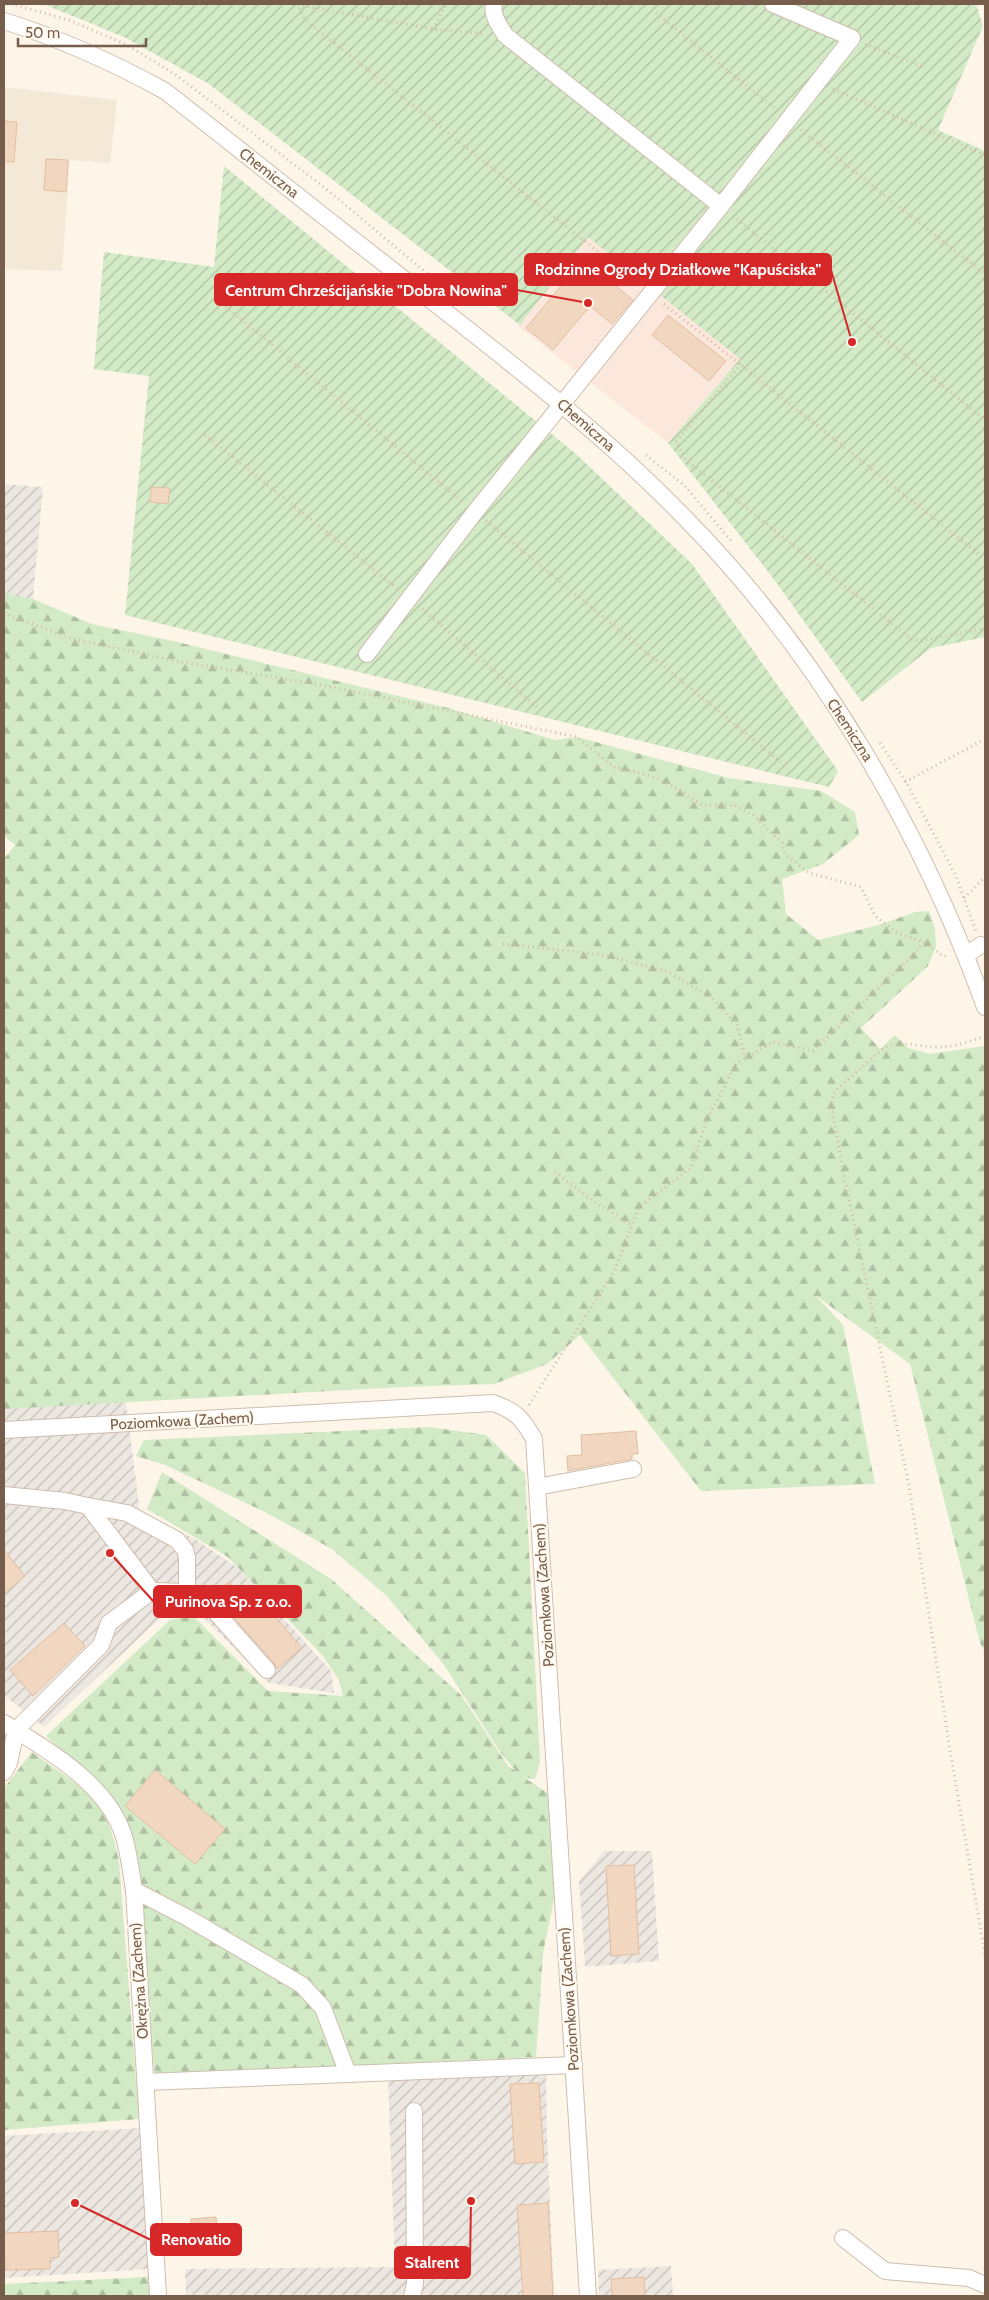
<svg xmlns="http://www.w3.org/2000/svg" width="989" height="2300" viewBox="0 0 989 2300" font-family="Cabin,sans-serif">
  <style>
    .residential { fill: #f4e8d6 }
    .commercial { fill: #fce7dc }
    .industrial { fill: url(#industrial-furrows) }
    .forest { fill: url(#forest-firs) }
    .garden { fill: url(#garden-furrows) }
    .building { fill: #f1d6c0; stroke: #e3bea0 }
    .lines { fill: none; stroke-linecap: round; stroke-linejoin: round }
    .minor-casing { stroke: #cebeae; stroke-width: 18 }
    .path { stroke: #d6baa3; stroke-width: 3; stroke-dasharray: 1 4; stroke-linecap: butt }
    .minor { stroke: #fff; stroke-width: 16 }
    .labels { text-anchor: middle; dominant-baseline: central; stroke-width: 4; stroke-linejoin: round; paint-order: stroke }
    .street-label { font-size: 15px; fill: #765d4c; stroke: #fff9ee }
    .leader { fill: none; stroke: #d62828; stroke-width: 2 }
    .callout-dot { fill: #d62828; stroke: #fff9ee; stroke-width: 2 }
    .callout { fill: #d62828; stroke: #d62828; stroke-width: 2 }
    .callout-label { font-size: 16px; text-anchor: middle; font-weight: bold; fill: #fff }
  </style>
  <defs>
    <pattern id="industrial-furrows" width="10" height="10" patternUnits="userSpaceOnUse" patternTransform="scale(1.25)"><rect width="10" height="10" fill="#ede7e1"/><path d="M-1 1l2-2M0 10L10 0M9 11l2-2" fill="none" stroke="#c5beb9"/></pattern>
    <pattern id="forest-firs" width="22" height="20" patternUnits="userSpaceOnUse" patternTransform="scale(1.25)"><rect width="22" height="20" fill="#d2eac6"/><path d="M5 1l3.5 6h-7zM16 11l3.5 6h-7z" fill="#afc1a3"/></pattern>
    <pattern id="garden-furrows" width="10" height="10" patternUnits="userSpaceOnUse" patternTransform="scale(1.25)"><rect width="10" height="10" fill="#d2eac6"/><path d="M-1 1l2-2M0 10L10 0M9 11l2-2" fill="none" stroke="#afc1a3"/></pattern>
  </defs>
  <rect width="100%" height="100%" fill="#fcf5e8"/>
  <path class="residential" d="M4,87L117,100L110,163L70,160L62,271L4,269Z"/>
  <path class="commercial" d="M588,237L740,359L668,443L518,326Z"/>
  <g class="industrial">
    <path d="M4,484L43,487L33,599L4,593Z"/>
    <path d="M126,1402L140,1513L195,1539L238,1568L331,1671L334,1693L269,1683L196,1610L168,1611L44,1727L4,1695V1405Z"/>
    <path d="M604,1851H652L659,1961L585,1967L579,1881Z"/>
    <path d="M546,2073L547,2136L554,2296H186L185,2269L395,2267L388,2078Z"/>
    <path d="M142,2128L150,2269L4,2278V2136Z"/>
    <path d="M671,2266L673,2296H599L598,2270Z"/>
  </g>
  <g class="forest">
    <path d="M4,593L33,599L92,624L173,641L448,708L555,740L577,737L729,778L821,791L855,812L859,835L823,864L782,879L786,914L818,940L879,925L915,912L929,911L935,929L936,947L928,966L861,1028L880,1049L895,1035L908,1048L930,1054L985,1046V1652L980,1643L910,1364L815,1295L843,1325L875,1484L701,1491L580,1335L547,1364L494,1384L402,1387L4,1409V859L15,845L4,836Z"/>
    <path d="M429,1427L486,1435L525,1473L540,1762L535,1779L525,1778L549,1794L556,1889L543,1953L536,2057L155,2075L130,1829L94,1781L46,1736L170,1620L192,1615L268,1691L343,1696L339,1680L323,1656L228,1557L147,1509L162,1472L331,1579L461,1695L508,1766L516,1771L501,1753L444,1665L387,1596L332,1549L265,1512L165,1465L136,1456L144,1440Z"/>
    <path d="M32,1752C53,1768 87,1788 101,1809C111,1824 115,1844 119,1861L139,2119L4,2130V1788Z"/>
    <path d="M149,2277L150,2296H4V2284Z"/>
  </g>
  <g class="garden">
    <path d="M43,4H976L983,26L938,130L985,151V637L931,648L862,702L773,578L668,443L740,359L588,237L520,325L209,84L124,37Z"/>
    <path d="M224,166L576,454L692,564L838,771L829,787L125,615L149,376L94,369L104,252L214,267Z"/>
  </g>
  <g class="building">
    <path d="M4,121L17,122L14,162H4Z"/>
    <path d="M46,159L68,160L66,192L44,190Z"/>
    <path d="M583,259L633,300L612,324L590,306L553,350L526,328Z"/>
    <path d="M668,315L726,361L709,381L652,335Z"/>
    <path d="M151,487L170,488L168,504L150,502Z"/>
    <path d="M636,1431L638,1454H632V1459L568,1471L567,1456L582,1455L581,1435Z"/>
    <path d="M4,1550L25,1576L4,1594Z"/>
    <path d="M229,1582L242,1596L251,1589L302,1648L277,1669L274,1663L227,1610L229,1609L215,1593Z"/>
    <path d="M64,1623L85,1646L33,1696L10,1670Z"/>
    <path d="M155,1770L225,1829L195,1864L125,1806Z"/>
    <path d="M634,1865L639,1954L611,1956L606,1866Z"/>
    <path d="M539,2083L544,2162L515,2164L510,2084Z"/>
    <path d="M548,2203L553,2296H523L517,2205Z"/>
    <path d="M216,2217L217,2229H224L225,2242L191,2245V2219Z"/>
    <path d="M58,2231L59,2257L50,2258V2269L6,2270V2259H4V2233Z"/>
    <path d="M644,2277L645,2296H612L611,2279Z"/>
  </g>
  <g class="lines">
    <g class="minor-casing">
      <g id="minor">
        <path d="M494,4C491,15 500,26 505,35L721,206"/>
        <path d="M4,21C62,39 112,62 165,91C256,163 346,234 437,305C523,373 609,439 685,518C818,653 921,829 985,1007"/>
        <path d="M367,654L475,512L721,206L852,38L773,4"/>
        <path d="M966,955L981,945"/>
        <path d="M4,1430L493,1403C516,1411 522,1418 534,1439L588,2296"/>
        <path d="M537,1487L633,1469"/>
        <path d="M4,1495L65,1501L88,1506L152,1591"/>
        <path d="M88,1506L127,1513L177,1540L185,1550L187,1557V1592"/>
        <path d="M4,1723C47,1749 109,1785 124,1837C129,1853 131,1873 134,1890L158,2296"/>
        <path d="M4,1772L9,1763L16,1730L101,1645L109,1623L152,1591L187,1592L203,1598L267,1670"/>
        <path d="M134,1890L188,1918L302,1985L323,2008L348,2074"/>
        <path d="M146,2082L574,2065"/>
        <path d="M843,2238L885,2271L969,2278L985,2285"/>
        <path d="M412,2296L415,2284L414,2111"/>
      </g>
    </g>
    <g class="path">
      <path d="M11,4L69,20L127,45L176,75L325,188L443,287"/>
      <path d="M293,4L433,29L485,34"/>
      <path d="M297,4L305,20L639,284"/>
      <path d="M656,13L777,110"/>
      <path d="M433,29L446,4"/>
      <path d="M865,44L922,67"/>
      <path d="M833,89L985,155"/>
      <path d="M801,130L985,274"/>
      <path d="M733,216L985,420"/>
      <path d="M214,297L464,503"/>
      <path d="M664,304L985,559"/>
      <path d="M741,364L676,442L686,460L911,639L919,641L985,628"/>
      <path d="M205,435L398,589"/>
      <path d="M646,455L685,486L731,541"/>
      <path d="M486,521L788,768"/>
      <path d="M422,609L537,707"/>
      <path d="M4,613L69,638L176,661L321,685L577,737L614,767L651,776L674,787L702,805H734L753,815L782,843L785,854L809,873L861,887L875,916L896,932L923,942L943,956H949"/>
      <path d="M880,743L906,782L955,874L976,931"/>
      <path d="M905,782L985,739"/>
      <path d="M964,898L985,877"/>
      <path d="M503,944L605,955L668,972L711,997L737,1025L745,1057"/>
      <path d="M985,1036C971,1041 955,1047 940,1047C920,1047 904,1040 885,1047L835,1091L831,1103L842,1166L909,1486L949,1744L985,1955"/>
      <path d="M555,1172L585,1195L632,1226"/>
      <path d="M529,1405L615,1270L639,1207L691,1168L705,1124L736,1064L773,1042L813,1051L913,955L923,942"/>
    </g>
    <use href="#minor" class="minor"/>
  </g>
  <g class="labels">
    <g class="street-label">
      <text transform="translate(269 173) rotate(38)">Chemiczna</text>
      <text transform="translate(586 425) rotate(41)">Chemiczna</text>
      <text transform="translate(850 730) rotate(57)">Chemiczna</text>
      <text transform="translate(182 1421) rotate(-3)">Poziomkowa (Zachem)</text>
      <text transform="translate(544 1595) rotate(-94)">Poziomkowa (Zachem)</text>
      <text transform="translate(139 1981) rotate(-94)">Okrężna (Zachem)</text>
      <text transform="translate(569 1999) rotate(-94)">Poziomkowa (Zachem)</text>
    </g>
  </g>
  <path class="leader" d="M852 342L831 270M588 303L517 290M110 1553L154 1602M75 2203L151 2240M471 2201L470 2263"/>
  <g class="callout-dot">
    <circle cx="852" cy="342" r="5"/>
    <circle cx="588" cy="303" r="5"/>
    <circle cx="110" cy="1553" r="5"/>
    <circle cx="75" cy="2203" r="5"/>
    <circle cx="471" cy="2201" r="5"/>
  </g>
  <g class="callout">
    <rect x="525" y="254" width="306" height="31" rx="5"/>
    <rect x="215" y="274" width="302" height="31" rx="5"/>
    <rect x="154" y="1586" width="147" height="31" rx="5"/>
    <rect x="151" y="2224" width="90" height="31" rx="5"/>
    <rect x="395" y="2247" width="75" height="31" rx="5"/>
  </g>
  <g class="callout-label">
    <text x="678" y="275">Rodzinne Ogrody Działkowe "Kapuściska"</text>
    <text x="366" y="296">Centrum Chrześcijańskie "Dobra Nowina"</text>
    <text x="228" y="1607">Purinova Sp. z o.o.</text>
    <text x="196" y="2245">Renovatio</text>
    <text x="432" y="2268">Stalrent</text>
  </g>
  <rect width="989" height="2300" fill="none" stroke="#765d4c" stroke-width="10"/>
  <path d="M18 38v8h128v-8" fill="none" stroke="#765d4c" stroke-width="2.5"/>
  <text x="25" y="38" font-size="15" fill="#765d4c" stroke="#fff9ee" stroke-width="4" paint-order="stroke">50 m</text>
</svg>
